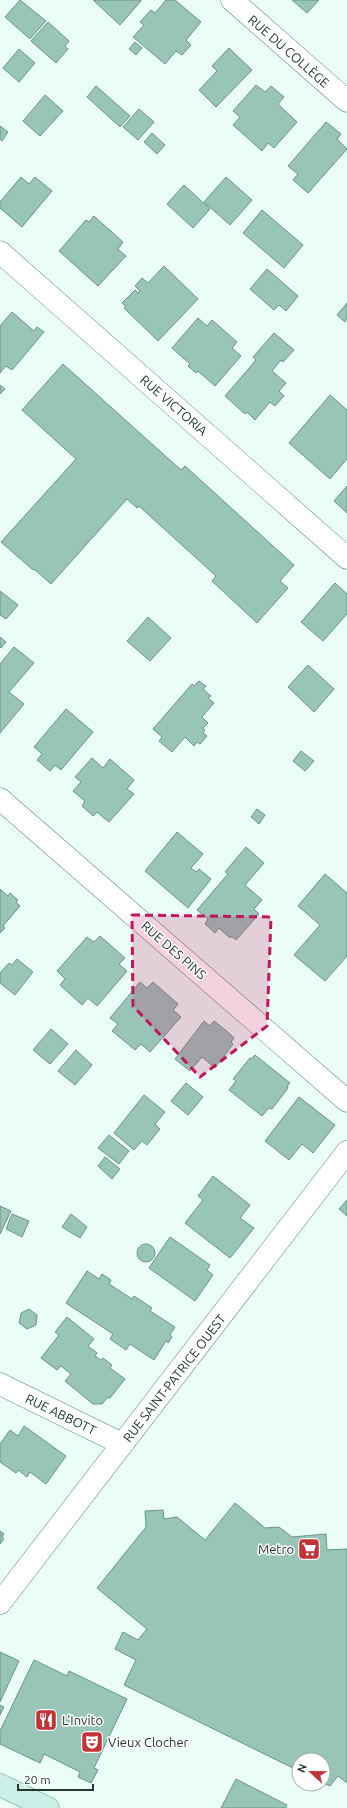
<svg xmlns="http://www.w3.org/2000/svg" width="347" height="1808" viewBox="0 0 347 1808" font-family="Ubuntu,sans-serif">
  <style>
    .building { fill: #99c5b8; stroke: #6a9488 }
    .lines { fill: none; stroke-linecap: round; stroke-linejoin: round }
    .minor-casing { stroke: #5d877b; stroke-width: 23 }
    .tertiary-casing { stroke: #5d877b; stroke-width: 23 }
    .secondary-casing { stroke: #5d877b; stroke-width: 23 }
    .minor { stroke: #fff; stroke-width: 22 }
    .tertiary { stroke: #fff; stroke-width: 22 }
    .secondary { stroke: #caf0e7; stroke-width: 22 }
    .marked { fill: #c2185b; fill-opacity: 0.2; stroke: #c2185b; stroke-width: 3; stroke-dasharray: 8 5; stroke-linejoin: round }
    .labels { text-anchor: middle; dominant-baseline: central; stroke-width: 3; stroke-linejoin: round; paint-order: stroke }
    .street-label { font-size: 13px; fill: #243530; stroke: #fff }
    .poi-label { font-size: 13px; fill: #243530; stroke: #fff; text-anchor: start }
  </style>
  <rect width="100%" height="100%" fill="#ebfdf7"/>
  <g class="building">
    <path d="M20,0L46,21L30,39L5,17Z"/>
    <path d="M93,0H141V1L120,25Z"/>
    <path d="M166,0H175L201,22L186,40L191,45L182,55L176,51L165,64L133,37L144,25L140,22L151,10L155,13Z"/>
    <path d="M292,0H319L307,13Z"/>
    <path d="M48,22L69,41L65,46L68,49L56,63L31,41Z"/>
    <path d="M135,42L142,48L136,55L129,49Z"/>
    <path d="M229,48L252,70L216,107L199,90L217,71L212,66Z"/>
    <path d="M19,49L35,63L19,82L3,68Z"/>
    <path d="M256,85L265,92L271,86L284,97L278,104L297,122L274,148L268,143L262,151L233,125L240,117L233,111Z"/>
    <path d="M96,86L130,116L120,127L87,97Z"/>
    <path d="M45,95L63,111L40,136L23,121Z"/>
    <path d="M139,109L154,122L138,140L123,127Z"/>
    <path d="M326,122L341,134L337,139L347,149L308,193L293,180L298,174L288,166Z"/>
    <path d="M0,126L8,132L2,141L0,139Z"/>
    <path d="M152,133L165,145L157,154L144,142Z"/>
    <path d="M21,177L29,184L35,177L52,191L22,227L0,208V202Z"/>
    <path d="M226,177L252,200L230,225L204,202Z"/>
    <path d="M184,185L210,209L193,228L167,204Z"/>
    <path d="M262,210L303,245L284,268L243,233Z"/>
    <path d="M94,216L123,242L118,249L126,256L98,286L59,251L86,220L89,222Z"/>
    <path d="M164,266L198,299L158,341L124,308L126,306L122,303L135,290L138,293L140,291L135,286L142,278L148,283Z"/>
    <path d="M267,269L298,296L286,311L279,305L274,310L250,289Z"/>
    <path d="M347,303V319L345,322L337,315Z"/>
    <path d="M12,312L34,331L37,327L44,332L12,370L6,366L0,373V326Z"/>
    <path d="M198,318L207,326L212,320L237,342L232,348L241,356L215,386L198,371L196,373L188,366L190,364L172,348Z"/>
    <path d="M274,333L294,350L283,362L281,360L272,371L286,383L279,391L284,396L275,406L270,402L255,420L247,412L245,414L225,396L256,360L253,357Z"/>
    <path d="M63,364L181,470L185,466L294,565L280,581L288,588L257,623L212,581L216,576L139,506L137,508L127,499L51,584L34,569L33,570L1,542L76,459L22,410Z"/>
    <path d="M0,385L5,389L0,394Z"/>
    <path d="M330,395L347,410V459L330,479L289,443Z"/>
    <path d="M347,486V513L334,501Z"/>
    <path d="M335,583L347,594V614L323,641L301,622Z"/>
    <path d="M0,591L18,605L6,619L0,615Z"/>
    <path d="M148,617L171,638L150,661L127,641Z"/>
    <path d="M0,637L6,642L1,648L0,647Z"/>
    <path d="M14,647L34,663L9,692L24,704L0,733V664Z"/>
    <path d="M308,665L334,689L314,712L288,687Z"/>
    <path d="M199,681L206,686L203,689L211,696L208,698L214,703L202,717L208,723L203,728L205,730L203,733L207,736L200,744L197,742L194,746L185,737L172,752L159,741L162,737L153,729L192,684L194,686Z"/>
    <path d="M66,709L93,732L61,770L55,765L50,771L37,760L42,754L34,747Z"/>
    <path d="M301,751L314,761L305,771L293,761Z"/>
    <path d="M92,758L103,768L110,759L134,780L127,789L134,794L109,822L97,812L93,816L82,806L85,801L73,791L81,782L75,777Z"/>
    <path d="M257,809L265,815L259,824L251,817Z"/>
    <path d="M177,832L203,854L191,868L196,872L199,869L211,879L188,908L145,871Z"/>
    <path d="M246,847L264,863L245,885L262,900L254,909L259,914L236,940L231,936L230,938L219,928L215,933L205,924L208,919L197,910L228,874L225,872Z"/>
    <path d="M325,874L347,893V956L325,981L294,955L320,925L298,906Z"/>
    <path d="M0,889L8,896L10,893L18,900L16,902L20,906L3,926L5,928L0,933Z"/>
    <path d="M100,936L125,958L119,964L127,971L97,1006L88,998L82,1005L60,985L65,979L57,971L87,937L94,942Z"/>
    <path d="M17,959L33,972L15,995L0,983V973L9,963L12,965Z"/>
    <path d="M140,982L147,988L153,982L178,1004L173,1010L181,1017L150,1052L141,1044L135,1050L112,1031L118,1024L110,1018Z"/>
    <path d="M204,1021L210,1026L214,1021L229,1033L234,1038L231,1042L233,1044L215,1068L202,1057L190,1071L175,1059Z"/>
    <path d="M51,1029L68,1044L50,1064L33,1050Z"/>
    <path d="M76,1050L92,1065L75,1085L58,1071Z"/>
    <path d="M255,1055L290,1083L287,1086L288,1088L272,1109L269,1108L262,1116L229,1090L236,1081L233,1079L250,1058L251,1059Z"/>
    <path d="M186,1083L203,1097L188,1115L171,1101Z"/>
    <path d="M144,1095L165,1112L155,1124L160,1129L147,1145L142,1141L134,1150L114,1133Z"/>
    <path d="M299,1097L335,1125L313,1153L302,1144L289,1160L265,1141Z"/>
    <path d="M109,1135L129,1151L119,1164L98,1148Z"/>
    <path d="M105,1157L120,1169L112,1179L98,1166Z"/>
    <path d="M213,1176L250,1205L240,1218L254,1228L230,1258L185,1223L203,1200L198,1196Z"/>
    <path d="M347,1200V1216L339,1209Z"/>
    <path d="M0,1206L11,1211L0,1234Z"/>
    <path d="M12,1214L29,1221L22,1237L6,1229Z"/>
    <path d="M71,1214L87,1227L80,1238L62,1227Z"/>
    <path d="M170,1237L210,1265L207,1270L213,1275L195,1301L149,1268Z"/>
    <circle cx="146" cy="1253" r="9"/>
    <path d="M87,1271L99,1279L102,1274L111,1280L109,1284L132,1299L134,1296L152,1308L150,1311L175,1327L170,1335L172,1337L168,1343L166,1341L154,1360L130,1344L126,1350L110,1339L113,1334L66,1303Z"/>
    <path d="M29,1309L37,1315L36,1325L27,1329L19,1323L21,1313Z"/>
    <path d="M67,1317L94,1339L88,1346L97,1353L95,1356L101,1360L103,1358L112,1365L110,1368L125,1379L110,1398L108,1397L102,1404H93L65,1381L71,1374L61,1366L57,1370L41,1358L59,1335L55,1332Z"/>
    <path d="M24,1426L66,1456L46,1484L30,1472L27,1477L18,1470L16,1473L0,1462V1444L10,1430L18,1436Z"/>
    <path d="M235,1503L265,1528L279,1527L292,1537L326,1534L327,1550L347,1549V1783L338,1776L330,1786L323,1783V1760H299V1771L124,1685L136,1660L115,1649L123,1632L138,1640L147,1629L97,1588L146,1527L145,1511L163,1510L164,1519L177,1517L205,1540Z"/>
    <path d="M0,1531L4,1534L2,1537L4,1539L0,1544Z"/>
    <path d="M0,1652L19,1661L0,1702Z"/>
    <path d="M34,1660L67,1676L69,1671L127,1699L94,1768L98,1770L91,1783L78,1777L80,1772L44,1754L40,1763L0,1744V1731Z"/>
    <path d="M0,1705L4,1707L0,1715Z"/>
    <path d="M236,1779L287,1805L286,1808H221Z"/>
  </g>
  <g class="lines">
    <g class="minor-casing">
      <g id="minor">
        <path d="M232,0L347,101"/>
        <path d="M0,252L347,558"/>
        <path d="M0,1384L122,1444"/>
      </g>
    </g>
    <g class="tertiary-casing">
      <g id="tertiary">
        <path d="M0,799L347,1101"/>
        <path d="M0,1603L347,1152"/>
      </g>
    </g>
    <g class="secondary-casing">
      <path id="secondary" d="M0,1785L48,1808"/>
    </g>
    <use href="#minor" class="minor"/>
    <use href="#tertiary" class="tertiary"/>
    <use href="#secondary" class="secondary"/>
  </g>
  <path class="marked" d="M132,915L271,917L267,1026L200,1077L133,1006Z"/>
  <defs>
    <g id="supermarket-square" transform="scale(1.15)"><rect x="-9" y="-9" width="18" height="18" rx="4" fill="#c23236" stroke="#fff"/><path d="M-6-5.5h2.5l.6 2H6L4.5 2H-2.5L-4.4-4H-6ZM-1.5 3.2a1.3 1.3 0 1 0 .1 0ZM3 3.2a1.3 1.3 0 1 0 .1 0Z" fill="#fff"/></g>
    <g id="restaurant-square" transform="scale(1.15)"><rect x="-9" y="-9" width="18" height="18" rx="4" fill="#c23236" stroke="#fff"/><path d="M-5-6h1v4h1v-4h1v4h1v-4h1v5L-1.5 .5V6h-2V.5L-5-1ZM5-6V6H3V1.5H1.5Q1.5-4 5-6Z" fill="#fff"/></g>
    <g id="theatre-square" transform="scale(1.15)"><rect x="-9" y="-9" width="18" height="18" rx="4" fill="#c23236" stroke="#fff"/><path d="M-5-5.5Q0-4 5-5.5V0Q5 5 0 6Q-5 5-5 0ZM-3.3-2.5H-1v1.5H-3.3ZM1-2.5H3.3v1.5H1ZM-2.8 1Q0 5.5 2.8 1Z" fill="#fff"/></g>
  </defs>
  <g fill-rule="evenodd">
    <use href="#supermarket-square" x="309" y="1549"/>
    <use href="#restaurant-square" x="46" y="1720"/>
    <use href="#theatre-square" x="92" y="1742"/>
  </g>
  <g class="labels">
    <g class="street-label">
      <text transform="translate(289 51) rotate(41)">RUE DU COLLÈGE</text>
      <text transform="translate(174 405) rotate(41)">RUE VICTORIA</text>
      <text transform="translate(174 950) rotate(41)">RUE DES PINS</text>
      <text transform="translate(174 1378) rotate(-52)">RUE SAINT-PATRICE OUEST</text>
      <text transform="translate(61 1414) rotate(26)">RUE ABBOTT</text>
    </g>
    <g class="poi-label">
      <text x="294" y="1549" text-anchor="end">Metro</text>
      <text x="62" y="1720">L'Invito</text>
      <text x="108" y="1742">Vieux Clocher</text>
    </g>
  </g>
  <g transform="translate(311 1772) rotate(292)"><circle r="19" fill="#ffffff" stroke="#a7aeac"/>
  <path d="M0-3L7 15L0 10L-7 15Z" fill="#c23236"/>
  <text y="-6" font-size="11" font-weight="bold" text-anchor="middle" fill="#243530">N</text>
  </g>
  <path d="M18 1784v6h75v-6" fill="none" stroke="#243530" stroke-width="2"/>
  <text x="24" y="1784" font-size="12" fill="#243530" stroke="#ffffff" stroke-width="3" paint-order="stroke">20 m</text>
</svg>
